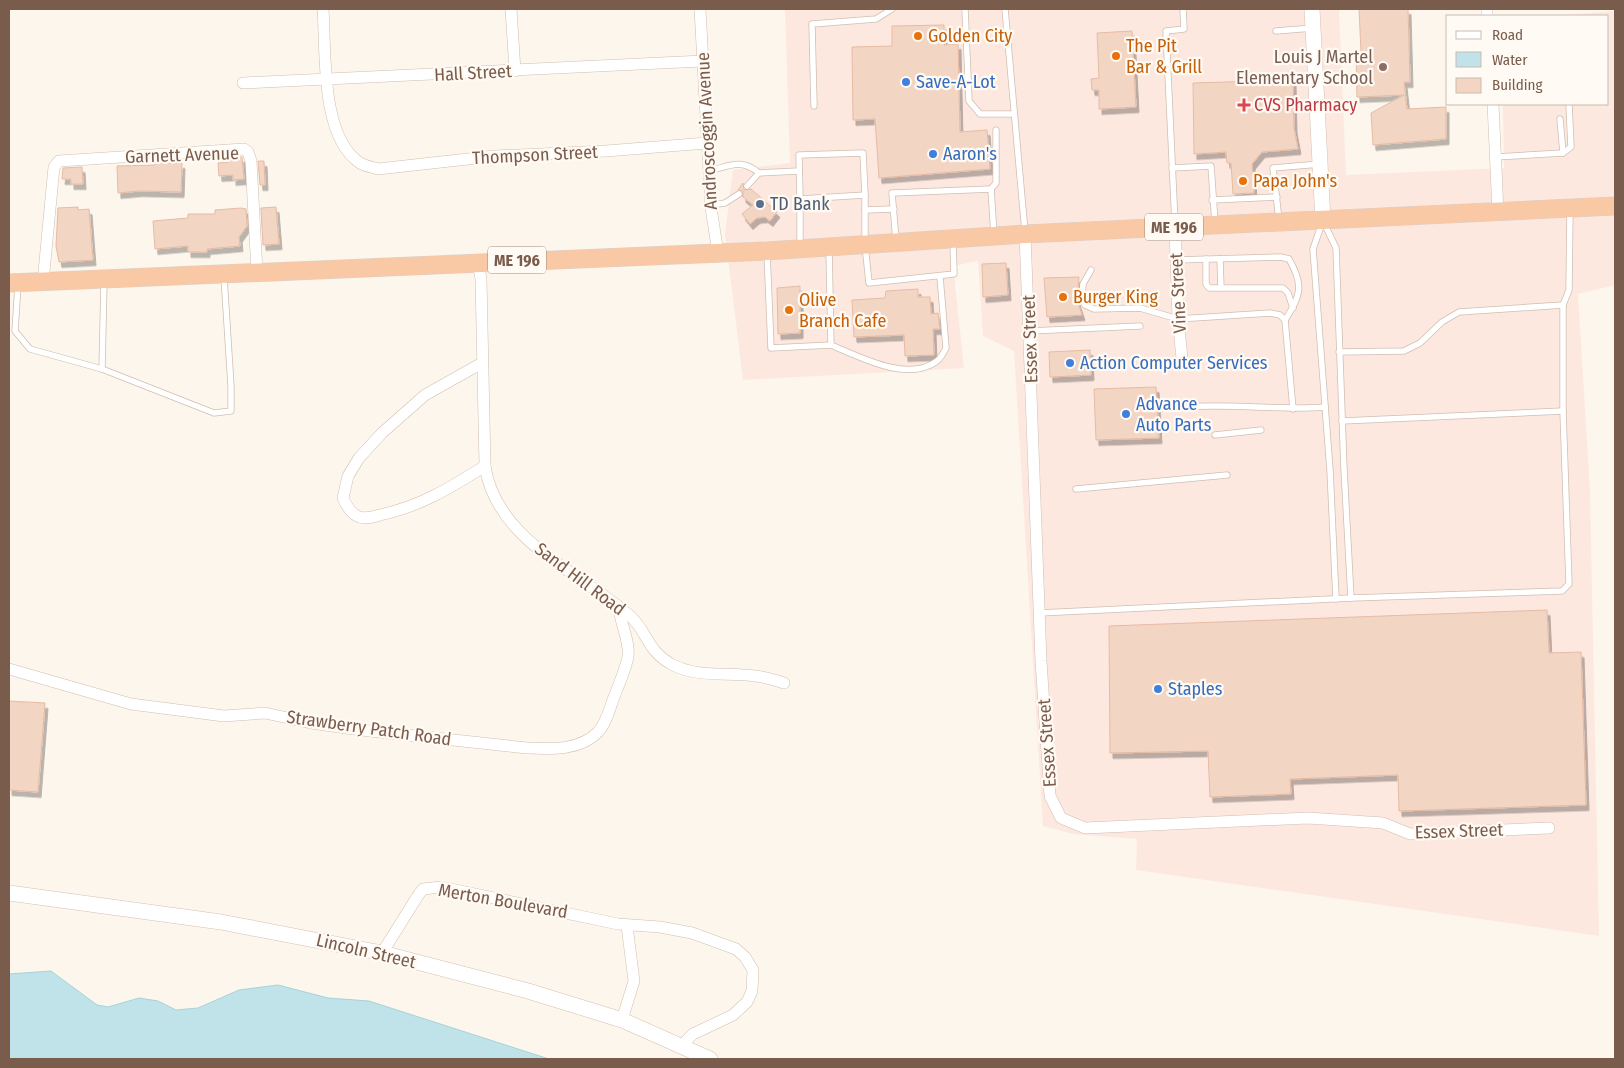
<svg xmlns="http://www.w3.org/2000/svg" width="1624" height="1068" viewBox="0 0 1624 1068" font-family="'Fira Sans Condensed',sans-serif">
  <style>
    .commercial { fill: #fde8e0 }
    .water { fill: #bfe3e8; stroke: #a5d3da }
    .building { fill: #f3d5c3; stroke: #e6bba3; filter: url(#shadow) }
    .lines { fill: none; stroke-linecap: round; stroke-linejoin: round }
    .service-casing { stroke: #d1beb0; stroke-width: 7 }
    .minor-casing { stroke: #d1beb0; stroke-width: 12 }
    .secondary-casing { stroke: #d6c0b0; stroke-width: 16 }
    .trunk-casing { stroke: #dad1cd; stroke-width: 19 }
    .service { stroke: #fff; stroke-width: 5.5 }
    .minor { stroke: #fff; stroke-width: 11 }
    .secondary { stroke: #fff; stroke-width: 15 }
    .trunk { stroke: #f9c8a4; stroke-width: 18 }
    .food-dot { fill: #e8710a; stroke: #fffaf3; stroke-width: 2 }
    .education-dot { fill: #8d6e63; stroke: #fffaf3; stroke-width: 2 }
    .shop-dot { fill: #3f7fe0; stroke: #fffaf3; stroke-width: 2 }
    .health-dot { fill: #e0444e; stroke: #fffaf3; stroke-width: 2 }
    .service-dot { fill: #5c6f8a; stroke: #fffaf3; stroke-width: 2 }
    .labels { text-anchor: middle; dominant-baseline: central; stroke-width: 4.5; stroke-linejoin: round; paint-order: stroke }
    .shield { fill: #fffaf3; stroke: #a28b7f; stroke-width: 1 }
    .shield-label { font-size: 16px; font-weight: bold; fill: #7a5c4d }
    .food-label { font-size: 18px; fill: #c56008; stroke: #fffaf3; text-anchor: start }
    .education-label { font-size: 18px; fill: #785e54; stroke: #fffaf3; text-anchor: end }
    .street-label { font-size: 18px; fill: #7a5c4d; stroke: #fffaf3 }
    .shop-label { font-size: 18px; fill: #366cbe; stroke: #fffaf3; text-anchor: start }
    .health-label { font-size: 18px; fill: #be3a42; stroke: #fffaf3; text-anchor: start }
    .service-label { font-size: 18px; fill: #4e5e75; stroke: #fffaf3; text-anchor: start }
  </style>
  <defs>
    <filter id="shadow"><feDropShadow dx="3" dy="5.5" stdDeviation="0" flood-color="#0004"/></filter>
  </defs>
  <rect width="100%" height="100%" fill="#fdf6ec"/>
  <path class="commercial" d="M785,9H1339L1346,175L1504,168L1503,104H1608V16H1555L1615,11V285L1578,294L1590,491L1599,936L1136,870L1137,839L1073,834L1043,826L1014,351L983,336L978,261L953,266L964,368L743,380L725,234L733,170L790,163Z"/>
  <path class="water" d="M51,971L97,1005L108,1007L139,998L158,1001L176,1010L198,1008L239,990L278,985L328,998L369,1001L549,1059H9V974Z"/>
  <g class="building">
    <path d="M1359,9H1408L1410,82H1404L1407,109L1446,107V139L1373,145L1371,113L1404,95L1357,97L1356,52H1361Z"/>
    <path d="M944,25V45L958,44L960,132L987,130L990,169L879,178L875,119L853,120L852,47L892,46V26Z"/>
    <path d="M1132,31L1136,107L1099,109V90H1092L1091,79L1099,78L1097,33Z"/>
    <path d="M1293,80L1294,128L1298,149L1262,152L1252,164L1254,193L1233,194L1231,163H1227L1226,152L1194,154L1193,83Z"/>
    <path d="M242,157L244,179L233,180V175L219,176L218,163L229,162V158Z"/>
    <path d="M258,161H264L265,185H260Z"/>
    <path d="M155,163H182L181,192L139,191L118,193L117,166L155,165Z"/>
    <path d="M82,167L83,184H71V179H62L63,168Z"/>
    <path d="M743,183L744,190L751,189L777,212L770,221L765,217L757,218L750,224L742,214L753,205L743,197V191L738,190Z"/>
    <path d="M78,207V210L89,209L93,260L59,262L56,246L58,208Z"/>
    <path d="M276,207L279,244L263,245L261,208Z"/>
    <path d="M241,208L246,209L247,226L239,237L240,246L207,249V252H188V246L155,249L153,221L188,218V214H215V210Z"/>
    <path d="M1006,263L1008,295L983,297L982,264Z"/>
    <path d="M1079,277L1077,300L1082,315L1047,317L1044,278Z"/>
    <path d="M800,286V333L778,334L777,288Z"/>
    <path d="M918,289V297H930L931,314L938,313L940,329H933L934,355L905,356L904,335L854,337L852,300L885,298L886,291Z"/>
    <path d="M1090,350L1091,375L1050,377L1049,352Z"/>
    <path d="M1156,387L1159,438L1096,440L1094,389Z"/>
    <path d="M1547,610L1549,653L1581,652L1586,805L1399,811L1398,775L1290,779L1291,794L1210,797L1208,751L1110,753L1109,626Z"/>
    <path d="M9,701L45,703L38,792L9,790Z"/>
  </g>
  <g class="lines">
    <g class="service-casing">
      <g id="service">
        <path d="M965,9L969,101L980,114H1014"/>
        <path d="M1005,9L1025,232"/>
        <path d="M1276,31L1313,28"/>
        <path d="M814,106L812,24L876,19L892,9"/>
        <path d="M1560,119L1563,153"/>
        <path d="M1495,157L1563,153L1571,147L1569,104"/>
        <path d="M1172,168L1211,166L1215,223"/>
        <path d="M709,171C730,166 741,158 759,173"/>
        <path d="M747,186L759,173L799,171"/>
        <path d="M991,189L996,183V130"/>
        <path d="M865,195V245L869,283L954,274L953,242"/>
        <path d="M1212,200L1277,197"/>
        <path d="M711,205L725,203L739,194"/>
        <path d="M865,210L894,209"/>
        <path d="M1279,220L1273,168L1320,164"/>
        <path d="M1322,223L1313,249L1330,470L1336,599"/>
        <path d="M1324,223L1336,248L1344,469L1351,598"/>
        <path d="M1175,224L1166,31L1184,29L1183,9"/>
        <path d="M896,241L892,193L991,189L994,235"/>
        <path d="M800,246V199L865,195L863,153L799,155L800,199"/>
        <path d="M767,253L771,348L831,345L829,249"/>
        <path d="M1206,259V284L1209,288H1221"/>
        <path d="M1220,259L1221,288H1283L1288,293L1293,308"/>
        <path d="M1176,260L1281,257L1289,259C1304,285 1301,296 1285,320"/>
        <path d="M1091,270L1083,284L1082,300L1085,305L1094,309L1140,308L1178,319L1270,313L1280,315L1285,320L1293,409"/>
        <path d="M18,285L15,331L30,349L102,369L214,413L231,411V386L224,277"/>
        <path d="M1030,331L1140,326"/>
        <path d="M831,345C860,357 908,383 937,361C941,358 944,352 946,348L940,277"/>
        <path d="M1339,352L1404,351L1420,343L1442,322L1459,312L1563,305"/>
        <path d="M102,369L104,282"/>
        <path d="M1186,407C1232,403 1278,411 1325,407"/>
        <path d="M1342,421L1563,411"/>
        <path d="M1215,435L1261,430"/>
        <path d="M1076,489L1227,475"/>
        <path d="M1039,613L1351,598L1562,591L1569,584L1563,411V305L1569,290L1570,211"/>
      </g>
    </g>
    <g class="minor-casing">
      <g id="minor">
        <path d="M323,9C326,50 320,137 360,163C365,166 372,167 378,169L495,156L606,151L707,143"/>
        <path d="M511,9L515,71"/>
        <path d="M700,9L711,208L718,253"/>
        <path d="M1487,9V16"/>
        <path d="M243,83L703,61"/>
        <path d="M1493,104L1498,212"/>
        <path d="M1175,227L1178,319L1182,358"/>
        <path d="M1025,234L1041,661L1050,796L1061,818L1085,828L1308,818L1383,823L1410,834L1549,828"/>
        <path d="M478,262L481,279L485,466C450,488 421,506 380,515C373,517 364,520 357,516C350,512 346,505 343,498L348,476L359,458L382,433L425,395L482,363"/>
        <path d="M43,282L54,167L59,161L244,149L248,152L251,161L257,272"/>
        <path d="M485,466C496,540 578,571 629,615C648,631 646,651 673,665C699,678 728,672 755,676C765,677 775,680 784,683"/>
        <path d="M9,669L131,704L224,716L265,713L311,723L361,730L527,748C550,749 580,751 598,732C606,724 610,708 614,697C619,684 625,671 628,657C630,640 620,624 619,607"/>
        <path d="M382,953L419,894L423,889L441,887L618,924L660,927L692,933L736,949L745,957L753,970L752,991L747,1002L733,1015L693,1034L681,1046"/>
        <path d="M622,1020L634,981L627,926"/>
      </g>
    </g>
    <g class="secondary-casing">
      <g id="secondary">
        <path d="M1312,9L1323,221"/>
        <path d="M9,893L221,922L382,953L528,991L622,1020L710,1059"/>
      </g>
    </g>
    <g class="trunk-casing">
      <path id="trunk" d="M9,283L767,251L1025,234L1615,206"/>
    </g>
    <use href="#service" class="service"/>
    <use href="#minor" class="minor"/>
    <use href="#secondary" class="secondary"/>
    <use href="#trunk" class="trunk"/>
  </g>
  <g class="food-dot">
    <circle cx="918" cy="36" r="5"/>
    <circle cx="1116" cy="56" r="5"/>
    <circle cx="1243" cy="181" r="5"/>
    <circle cx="1063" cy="297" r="5"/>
    <circle cx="789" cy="310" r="5"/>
  </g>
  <circle class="education-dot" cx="1383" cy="67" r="5"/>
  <g class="shop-dot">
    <circle cx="906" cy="82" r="5"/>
    <circle cx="933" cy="154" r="5"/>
    <circle cx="1070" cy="363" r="5"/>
    <circle cx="1126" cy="414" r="5"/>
    <circle cx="1158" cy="689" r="5"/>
  </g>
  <path class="health-dot" d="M1241.5 97.5h5v5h5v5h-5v5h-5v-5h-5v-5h5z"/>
  <circle class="service-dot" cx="760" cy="204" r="5"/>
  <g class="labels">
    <g class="shield">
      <rect x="1145" y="213.5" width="58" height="27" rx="4"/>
      <rect x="488" y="246.5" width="58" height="27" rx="4"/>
    </g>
    <g class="shield-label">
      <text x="1174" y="227">ME 196</text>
      <text x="517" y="260">ME 196</text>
    </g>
    <g class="food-label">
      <text x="928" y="36">Golden City</text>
      <text x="1126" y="46">The Pit<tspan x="1126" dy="21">Bar &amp; Grill</tspan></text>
      <text x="1253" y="181">Papa John's</text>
      <text x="1073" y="297">Burger King</text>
      <text x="799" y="300">Olive<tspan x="799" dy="21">Branch Cafe</tspan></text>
    </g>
    <g class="education-label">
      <text x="1373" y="57">Louis J Martel<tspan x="1373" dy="21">Elementary School</tspan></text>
    </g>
    <g class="street-label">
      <text transform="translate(473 73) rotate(-3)">Hall Street</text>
      <text transform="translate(707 131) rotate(-93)">Androscoggin Avenue</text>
      <text transform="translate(182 155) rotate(-2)">Garnett Avenue</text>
      <text transform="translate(535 155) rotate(-3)">Thompson Street</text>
      <text transform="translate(1178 293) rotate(-93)">Vine Street</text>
      <text transform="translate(1030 339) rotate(-92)">Essex Street</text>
      <text transform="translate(580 579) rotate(37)">Sand Hill Road</text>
      <text transform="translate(369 728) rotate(8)">Strawberry Patch Road</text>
      <text transform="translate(1047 743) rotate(-94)">Essex Street</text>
      <text transform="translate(1459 831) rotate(-2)">Essex Street</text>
      <text transform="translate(503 901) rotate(10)">Merton Boulevard</text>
      <text transform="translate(366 951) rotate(13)">Lincoln Street</text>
    </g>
    <g class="shop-label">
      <text x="916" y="82">Save-A-Lot</text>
      <text x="943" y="154">Aaron's</text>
      <text x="1080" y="363">Action Computer Services</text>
      <text x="1136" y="404">Advance<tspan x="1136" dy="21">Auto Parts</tspan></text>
      <text x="1168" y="689">Staples</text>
    </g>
    <g class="health-label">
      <text x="1254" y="105">CVS Pharmacy</text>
    </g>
    <g class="service-label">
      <text x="770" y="204">TD Bank</text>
    </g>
  </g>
  <rect width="1624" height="1068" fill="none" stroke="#7a5c4d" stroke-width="20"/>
  <rect x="1446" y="15" width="162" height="90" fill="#fffaf3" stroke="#cabbb1"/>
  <rect x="1456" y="31" width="25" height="8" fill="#ffffff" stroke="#cabbb1"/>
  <text x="1492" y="40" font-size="15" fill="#7a5c4d">Road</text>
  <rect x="1456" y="52" width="25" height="15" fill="#bfe3e8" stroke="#cabbb1"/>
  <text x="1492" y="65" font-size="15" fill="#7a5c4d">Water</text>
  <rect x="1456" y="78" width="25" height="15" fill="#f3d5c3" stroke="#cabbb1"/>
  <text x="1492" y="90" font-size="15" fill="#7a5c4d">Building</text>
</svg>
